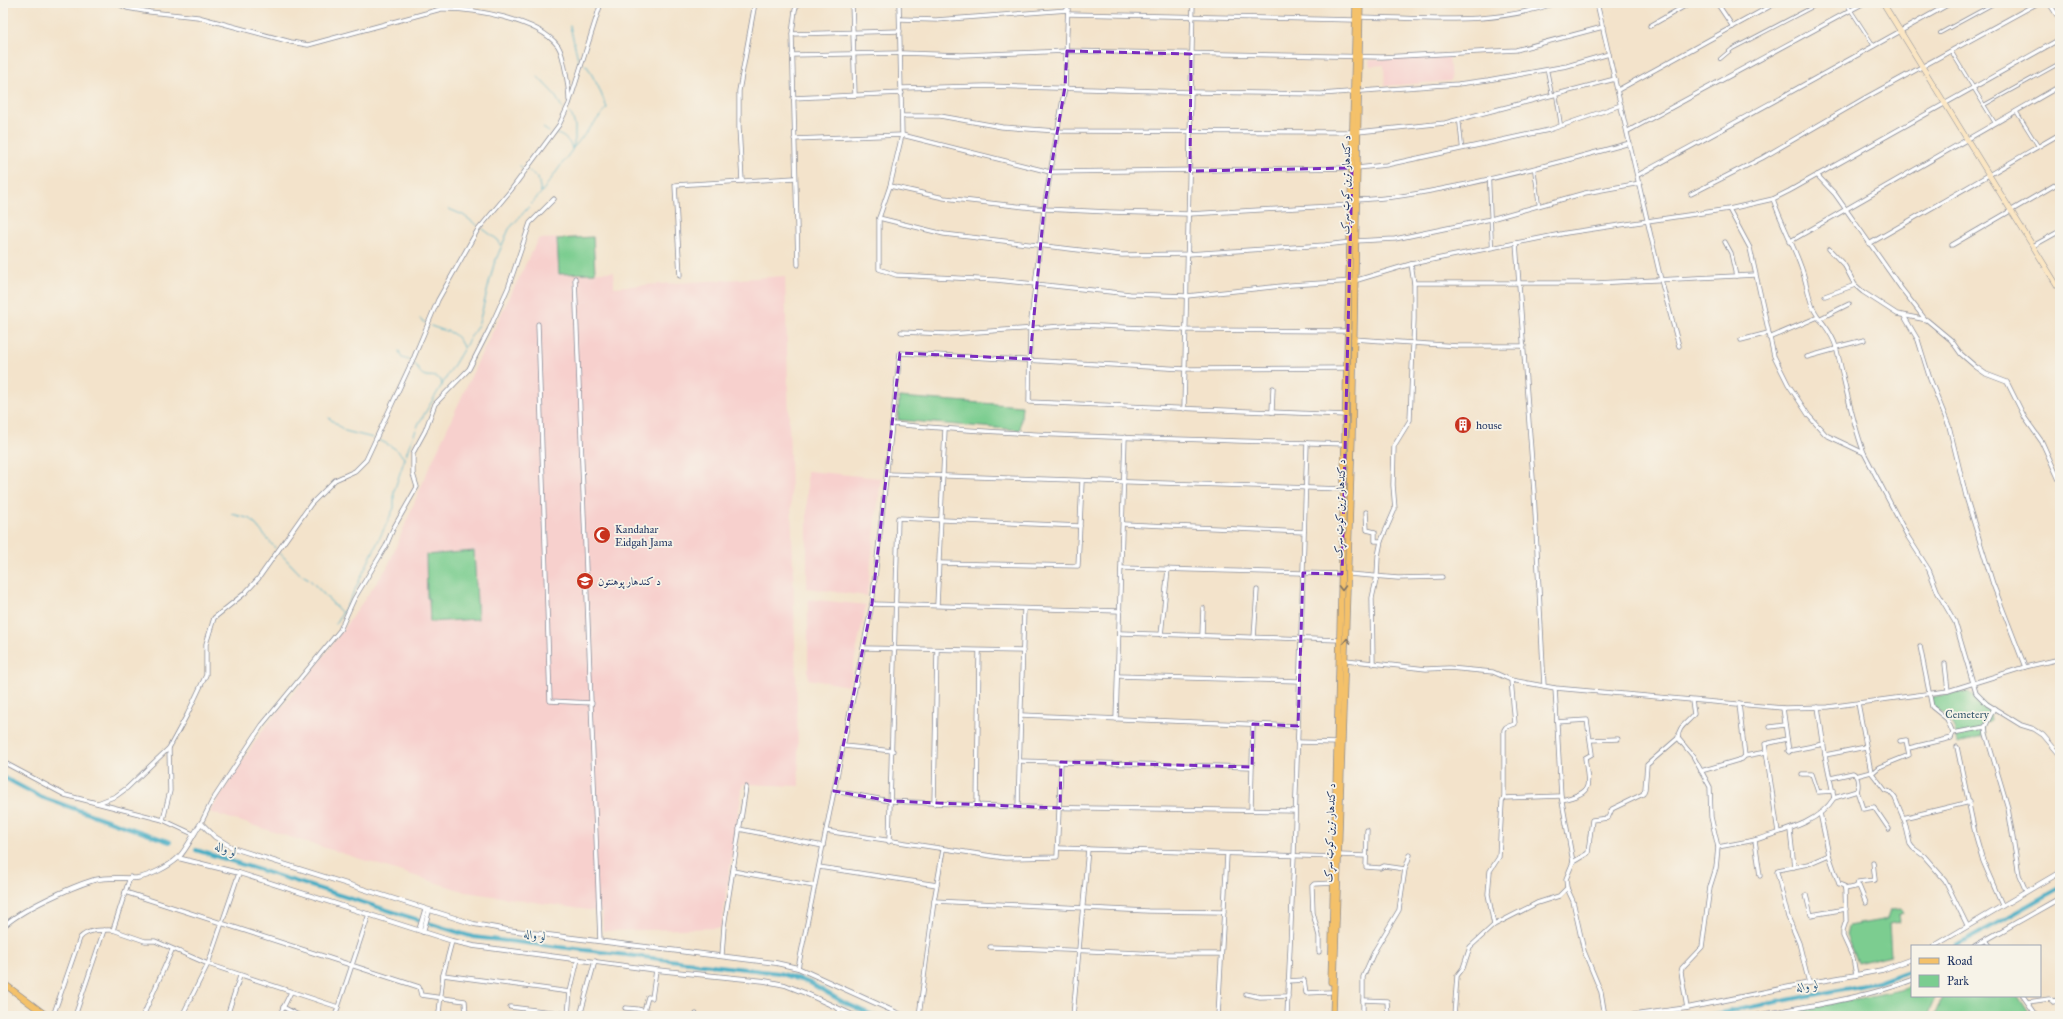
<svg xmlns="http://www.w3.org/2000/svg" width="2063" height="1019" viewBox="0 0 2063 1019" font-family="'IM FELL Great Primer',Amiri,serif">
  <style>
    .built { fill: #f7d0cd }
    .green { fill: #7bcd90; stroke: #4b7e77 }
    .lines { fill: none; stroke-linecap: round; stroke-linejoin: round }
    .stream { stroke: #46adc5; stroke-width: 1 }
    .canal { stroke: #46adc5; stroke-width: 4 }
    .pedestrian-casing { stroke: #878994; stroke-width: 4 }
    .minor-casing { stroke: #878994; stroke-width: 5 }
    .tertiary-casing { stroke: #878994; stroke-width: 5.5 }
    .secondary-casing { stroke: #878994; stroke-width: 6 }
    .primary-casing { stroke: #878994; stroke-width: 7 }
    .pedestrian { stroke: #fff; stroke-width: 2.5 }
    .minor { stroke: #fff; stroke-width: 3.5 }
    .tertiary { stroke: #fff; stroke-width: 4 }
    .secondary { stroke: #fbe6c3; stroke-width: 5 }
    .primary { stroke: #f4c16a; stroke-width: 5.5 }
    .oneway { stroke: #7d7163 }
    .marked { fill: none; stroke: #7b2cbf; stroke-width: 3; stroke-dasharray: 8 5; stroke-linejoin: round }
    .labels { text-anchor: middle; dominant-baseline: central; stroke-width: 3.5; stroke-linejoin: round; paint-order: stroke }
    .street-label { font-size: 11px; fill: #1b2f5e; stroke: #f7f3e8 }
    .poi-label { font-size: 11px; fill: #1b2f5e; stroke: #f7f3e8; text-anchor: start }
    .park-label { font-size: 11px; fill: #33566a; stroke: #f7f3e8 }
    .water-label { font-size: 12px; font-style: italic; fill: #28557d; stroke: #f7f3e8 }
  </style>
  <rect width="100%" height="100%" fill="#f7f3e8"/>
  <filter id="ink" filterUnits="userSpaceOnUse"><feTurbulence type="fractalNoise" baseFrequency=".025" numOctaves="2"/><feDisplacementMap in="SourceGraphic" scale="8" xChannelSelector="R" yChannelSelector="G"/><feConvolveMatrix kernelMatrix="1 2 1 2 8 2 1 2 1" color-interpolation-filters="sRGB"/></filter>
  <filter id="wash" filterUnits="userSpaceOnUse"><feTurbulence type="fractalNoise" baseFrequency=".012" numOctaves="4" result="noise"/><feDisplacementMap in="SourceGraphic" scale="16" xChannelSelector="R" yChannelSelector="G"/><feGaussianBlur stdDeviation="0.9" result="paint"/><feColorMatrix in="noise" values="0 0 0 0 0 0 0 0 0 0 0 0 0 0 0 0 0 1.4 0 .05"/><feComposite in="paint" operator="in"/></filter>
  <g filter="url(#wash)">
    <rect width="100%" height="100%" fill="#f3e3cb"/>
    <g class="built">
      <path d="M1449,55L1451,81L1385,86L1384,65L1370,66L1369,60Z"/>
      <path d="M594,237L596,272H614V287L785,276L799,786L743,784L721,928L603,931L602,912L466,892L210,812L262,731L319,663L387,568L425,477L479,359L538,239Z"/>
      <path d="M807,471L881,478L867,596L807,588Z"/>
      <path d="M808,599L866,605L849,686L808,679Z"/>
    </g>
    <g class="green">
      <path d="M593,237L595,273L559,274L557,239Z"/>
      <path d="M899,397L1022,406L1020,430L898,420Z"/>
      <path d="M474,551L478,619L430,622L429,599L427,598L426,555Z"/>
      <path d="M1963,691L1968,692L1990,709L1991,720L1983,725L1984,735L1958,744C1953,722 1951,719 1933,707L1932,697Z"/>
      <path d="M1901,909L1903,913L1898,915L1899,922L1889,924L1891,955L1857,963L1846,935L1848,926L1888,919L1891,910Z"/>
      <path d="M1912,985V996H1936L1927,1016H1770L1900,990Z"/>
      <path d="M1943,996H2018L2031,1016H1934Z"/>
    </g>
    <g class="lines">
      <g class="stream">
        <path d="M570,26L579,63"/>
        <path d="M538,77L554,94L563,109"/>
        <path d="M543,128L549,132"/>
        <path d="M557,134C564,136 571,142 572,149"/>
        <path d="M573,148L607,108L598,86L587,66L585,65"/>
        <path d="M520,166L523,168"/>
        <path d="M529,171L538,178L541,192"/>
        <path d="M449,209L463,215L477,225"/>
        <path d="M483,229L498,240L501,245"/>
        <path d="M420,319L425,323"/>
        <path d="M431,326C448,333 455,329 463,347"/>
        <path d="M399,351L402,358L409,360"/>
        <path d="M415,364C418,368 420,375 426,376C432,377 435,375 441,380L442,386"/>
        <path d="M329,418L345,431L373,438"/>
        <path d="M379,440C389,445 401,450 405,461"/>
        <path d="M232,514L251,519L275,548"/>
        <path d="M280,553L299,573L309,579L342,613"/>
        <path d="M336,624L350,600L394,508V491L409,446L419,423L479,323L494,264L509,229L541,193L572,150L575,139V126L572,116L569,113"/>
      </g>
      <g class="canal">
        <path d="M3,777L41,797L170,842"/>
        <path d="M196,850L473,937L779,973L810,983L843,1002L875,1016"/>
        <path d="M1956,946L2060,888"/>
        <path d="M1705,1016L1875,983L1912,970"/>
      </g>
    </g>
  </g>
  <g filter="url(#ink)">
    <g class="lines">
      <g class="pedestrian-casing">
        <g id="pedestrian">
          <path d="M1846,3L1874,46"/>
          <path d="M1940,33L1995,3"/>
          <path d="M1951,51L1995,123"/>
          <path d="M1720,59L1732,49L1820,3"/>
          <path d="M1547,70L1552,95"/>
          <path d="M1556,94L1561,126"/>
          <path d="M1984,105L2060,63"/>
          <path d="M2016,111L2038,146"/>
          <path d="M1459,119L1462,148"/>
          <path d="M1534,168L1539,206"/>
          <path d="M1489,179L1492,248"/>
        </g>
      </g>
      <g class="minor-casing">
        <g id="minor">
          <path d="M116,3L127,8L150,12L198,17L291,42L308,45L441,9C472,8 538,19 558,46C564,55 569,89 569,100"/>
          <path d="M852,3L855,95"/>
          <path d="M899,3L902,135L890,186L879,218V269L896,275L996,280L1130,294L1187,296L1291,285L1354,281L1411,264L1566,233L1729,209L1773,199L1789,191L2060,39"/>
          <path d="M1068,3L1065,87L1044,209L1030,329L1029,402L1346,415"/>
          <path d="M1597,3L1661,280L1679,346"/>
          <path d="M1717,3L1733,27"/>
          <path d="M2049,3L2060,20"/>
          <path d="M1068,14L1355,20"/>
          <path d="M1360,17C1429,18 1490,26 1556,3"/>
          <path d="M900,19L936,20L1068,10"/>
          <path d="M1650,26L1690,3"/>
          <path d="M792,34L900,31"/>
          <path d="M792,55L901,53L962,55L1067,51L1382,57L1516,50L1603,27"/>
          <path d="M902,88L985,86L1190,92L1321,94L1458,84L1488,80L1567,66L1609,54"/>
          <path d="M1618,90L1776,3"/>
          <path d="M793,98L902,93"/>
          <path d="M902,116H940L1002,127L1057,131L1353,132"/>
          <path d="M1628,131L1864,3"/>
          <path d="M1358,132L1445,123L1615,79"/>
          <path d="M794,139L902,135L1050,172L1352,168"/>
          <path d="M1357,168L1386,165L1549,130L1621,105"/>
          <path d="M1638,175C1743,119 1847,61 1951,3"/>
          <path d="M1817,175L1835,194L1901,288L1925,319"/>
          <path d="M742,181L739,127V91L755,3"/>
          <path d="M890,186L944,198L1044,209L1109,212L1189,214L1351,205"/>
          <path d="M1691,194L1762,158L1865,98L2038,3"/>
          <path d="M1773,199C1781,222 1793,244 1801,267C1806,280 1808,295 1813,308C1820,322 1832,331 1836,347C1845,382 1851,418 1864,453"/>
          <path d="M1356,200C1394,199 1431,191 1467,184C1522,172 1576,158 1630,143"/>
          <path d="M1729,209L1750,248L1774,356L1788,384L1809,416L1826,435L1864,453L1908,537L1929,570L1938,593L1955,622L1976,693L1987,704L2021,725L2034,729L2043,735L2060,755"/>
          <path d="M879,218L944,234L1122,255L1188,254L1325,245L1351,242"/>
          <path d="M1355,241L1395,239L1491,219L1585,193L1640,183"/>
          <path d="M1725,242L1731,253L1736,276"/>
          <path d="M1789,242L2060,86"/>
          <path d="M1516,243L1534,492L1544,686"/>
          <path d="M1869,244L2060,134"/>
          <path d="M1952,245L2060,182"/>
          <path d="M2033,246L2060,231"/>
          <path d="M1829,249L1845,266L1855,285L1863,292L1897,314L1927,320L1951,340L1961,354L1976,367L1986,374L2007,382L2025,418L2042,442L2060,482"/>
          <path d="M798,265L792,34L795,10L798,3"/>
          <path d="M680,276L675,185L795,178"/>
          <path d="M575,278L600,941"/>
          <path d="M1414,283H1596L1755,275"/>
          <path d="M1825,296L1855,285"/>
          <path d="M1904,316L1918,340L1930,379L1949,426L1967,500L1993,584L2025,667"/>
          <path d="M1819,319L1849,304"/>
          <path d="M538,324L550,701L592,703"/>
          <path d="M901,332L949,334L1078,325L1186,330L1349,331"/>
          <path d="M1769,338L1818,317"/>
          <path d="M1353,339L1458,346H1524"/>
          <path d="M1741,340L1768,333"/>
          <path d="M1836,347L1864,340"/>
          <path d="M1807,357L1836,349"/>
          <path d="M1184,409L1193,3"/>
          <path d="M1272,412L1273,388"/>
          <path d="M892,424C1043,438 1194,439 1345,444"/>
          <path d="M888,474L1344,489"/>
          <path d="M1366,512L1367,530L1375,532V541H1381"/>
          <path d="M1123,524L1304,532"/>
          <path d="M938,563L1078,566L1082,482"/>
          <path d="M1122,568L1342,574"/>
          <path d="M1348,574L1398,578L1442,577"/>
          <path d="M872,604L1120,611"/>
          <path d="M937,605L945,429"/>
          <path d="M1120,633L1340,640"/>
          <path d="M1161,635L1168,569"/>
          <path d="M1202,636L1203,608"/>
          <path d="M1254,638L1257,590"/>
          <path d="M1920,646L1932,707L1947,719L1953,733"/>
          <path d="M863,648L1023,651"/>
          <path d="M1346,660L1426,669L1449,668L1493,672L1511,680L1555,688L1783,708L1828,707L1948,691L2025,667L2060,659"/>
          <path d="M1373,664L1372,598L1377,576L1378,556L1381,541L1395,509L1393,485L1394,446L1410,420L1414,319V283L1411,264"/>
          <path d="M1945,664L1948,691"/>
          <path d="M1118,676L1299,681"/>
          <path d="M1555,688L1561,796L1573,862L1566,879L1567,888L1573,901L1584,951L1601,992L1605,1016"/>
          <path d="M1858,703L1871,772L1885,790L1890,792L1895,798L1905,822L1910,844L1913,848L1924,856L1945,880L1967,925"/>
          <path d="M1739,704L1745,756"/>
          <path d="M1783,708L1789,752"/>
          <path d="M1994,708L1985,727L1986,734L2008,808L2019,875L2026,891"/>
          <path d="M1021,715L1298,726"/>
          <path d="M1116,719L1125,437"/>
          <path d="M1557,722L1587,720L1592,754L1585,758C1589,789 1593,792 1562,800"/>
          <path d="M1770,727L1785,725"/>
          <path d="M1591,740L1618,739"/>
          <path d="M1297,742L1338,743"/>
          <path d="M844,746L893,751"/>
          <path d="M1957,747L1975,833L1983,861L2002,905"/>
          <path d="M1909,748L1951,738L1953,733L1985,727"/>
          <path d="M1788,751L1824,744"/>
          <path d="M1825,755L1866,747"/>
          <path d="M1019,761L1252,767"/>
          <path d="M3,762L65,795L163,820L193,834"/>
          <path d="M1701,771L1742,759L1745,756L1766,752"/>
          <path d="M1872,773L1879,767L1909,755L1906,740L1900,741"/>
          <path d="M1802,774H1812L1818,792L1833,791"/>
          <path d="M1856,776L1871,772"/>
          <path d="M1831,778L1853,773C1858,775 1859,786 1857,791L1834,798"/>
          <path d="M834,791L890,801L1018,807L1295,811"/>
          <path d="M1857,791L1863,809L1874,807L1889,829"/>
          <path d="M1504,798L1561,796"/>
          <path d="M98,803L116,796L127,788L169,748L187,715L206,675V644L214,618L245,593L258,579L311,504L335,480L355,471L366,460L414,357L438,300L477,231L511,190L559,125L569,104L601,3"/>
          <path d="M934,804L937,650"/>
          <path d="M977,806L979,651"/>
          <path d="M1018,807L1024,609"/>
          <path d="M1251,809L1253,724"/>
          <path d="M1820,813L1829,855L1839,884L1844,886L1845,889L1846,921L1843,930V936L1853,958L1856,975"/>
          <path d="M1903,818L1970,802"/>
          <path d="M163,820L170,791L169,748"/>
          <path d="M201,823L212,801L262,725L340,630L354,599L386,546L393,529L417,487L413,474V453L425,431L435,404L469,369L489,330L508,288L530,223L554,199"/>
          <path d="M739,829L823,846"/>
          <path d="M1367,830L1366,867L1380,868L1384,866L1405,869"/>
          <path d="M1790,830L1794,867"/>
          <path d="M826,831L1005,858L1057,857L1061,762"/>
          <path d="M1778,832L1765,744L1787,739"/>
          <path d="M889,842L898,518L1080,526"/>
          <path d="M1718,847L1755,840"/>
          <path d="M1058,848L1088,849"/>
          <path d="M1339,855L1366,856"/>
          <path d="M1573,862L1588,853L1592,820L1608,818L1612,809L1643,794L1645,789L1647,765L1678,738"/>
          <path d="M819,867L937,885"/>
          <path d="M733,871L814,886"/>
          <path d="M1760,876L1755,840C1782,831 1818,824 1834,798L1825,755L1818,707"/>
          <path d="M1857,886L1858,882L1875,880L1873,862"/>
          <path d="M1845,889L1859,886L1866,903"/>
          <path d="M125,892L419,987L421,995L465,1001L466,1016"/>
          <path d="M1806,895L1811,915L1846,909"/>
          <path d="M934,901L1148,911L1224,912"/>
          <path d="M1494,925L1488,894L1490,871L1499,857L1502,802L1504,798V730L1506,727L1515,724L1511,680"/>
          <path d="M113,930L145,941H155L208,964L338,1007"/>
          <path d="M1986,940L1990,946"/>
          <path d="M990,947L1164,954H1221"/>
          <path d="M1319,952V936L1313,913L1312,886L1314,884L1334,883"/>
          <path d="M722,955L724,926L746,787"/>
          <path d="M798,968L872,604L900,353L1185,369L1348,368"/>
          <path d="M443,975L570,992"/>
          <path d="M1288,981L1304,980L1306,993L1330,992"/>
          <path d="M1809,983L1799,943L1788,917L1777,872L1778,870L1808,864L1829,855"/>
          <path d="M1246,994L1260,997L1288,996"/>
          <path d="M2023,996L2037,1016"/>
          <path d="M1363,1000L1387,1001L1388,1016"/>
          <path d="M2028,1002L2049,999L2060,1003"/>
          <path d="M2054,1002L2060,997"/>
          <path d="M283,1007L300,1016"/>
          <path d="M510,1007L568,1014"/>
          <path d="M625,1008L637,1009L666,1016"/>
          <path d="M1687,1008L1681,972L1682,968L1702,947L1710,887L1716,868L1718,847L1711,817L1710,787L1693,756L1678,738C1678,726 1688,723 1694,714L1692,701"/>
          <path d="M644,1011L648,997L652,998L656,970"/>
          <path d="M696,1014L697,1016"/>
          <path d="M568,1015L570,992L578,959"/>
          <path d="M53,1016L80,938C88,929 101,930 113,930L130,877"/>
          <path d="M75,1016L104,930"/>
          <path d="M143,1016L172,950"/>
          <path d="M182,1016L208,964L239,873"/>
          <path d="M227,1016L240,976"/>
          <path d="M279,1016L291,992"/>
          <path d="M335,1016L369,914"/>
          <path d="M437,1016L439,1013L443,975L452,941"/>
          <path d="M580,1016L595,961"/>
          <path d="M837,1016L840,1010"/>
          <path d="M919,1016L934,901L943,850"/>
          <path d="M1073,1016L1088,849L1335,857"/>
          <path d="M1218,1016L1227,855"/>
          <path d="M1287,1016L1294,856L1307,443"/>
          <path d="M1363,1016V977L1375,950L1399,910L1405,869L1410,855"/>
          <path d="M1454,1016L1457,976L1463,968L1470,947L1494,925L1537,903L1559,896L1567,888"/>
        </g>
      </g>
      <g class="tertiary-casing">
        <g id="tertiary">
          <path d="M178,858L239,873L452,941L474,946L656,970L765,981L785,985L805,993L855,1016"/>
          <path d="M3,927C20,910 71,887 94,880C109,876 123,879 137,878C150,876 168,867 178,858C186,851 194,833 201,823L215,837L233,848L474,924L508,930L776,963L798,968L904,1016"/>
          <path d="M419,930L425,910"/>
          <path d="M423,932L429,911"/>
          <path d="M1934,946L2060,872"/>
          <path d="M1975,946L2060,898"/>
          <path d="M1627,1016L1687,1008L1809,983L1856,975L1882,970L1912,959"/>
          <path d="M1755,1016C1807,1006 1862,999 1912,980"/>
        </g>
      </g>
      <g class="secondary-casing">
        <path id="secondary" d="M1883,3L2060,290"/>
      </g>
      <g class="primary-casing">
        <g id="primary">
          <path d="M1331,982L1356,3"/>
          <path d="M3,983L47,1016"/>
          <path d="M1333,1016L1352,440L1360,3"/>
        </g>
      </g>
      <use href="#pedestrian" class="pedestrian"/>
      <use href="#minor" class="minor"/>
      <use href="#tertiary" class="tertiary"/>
      <use href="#secondary" class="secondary"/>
      <use href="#primary" class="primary"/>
    </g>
    <defs><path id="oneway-chevron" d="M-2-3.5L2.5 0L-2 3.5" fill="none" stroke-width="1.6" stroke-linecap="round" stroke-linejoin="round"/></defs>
    <g class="oneway">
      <use href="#oneway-chevron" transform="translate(1342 588) rotate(91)"/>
      <use href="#oneway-chevron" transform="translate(1347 641) rotate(-89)"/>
    </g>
  </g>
  <path class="marked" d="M1067,51L1191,54L1190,171L1352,168L1342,574L1303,573L1298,726L1253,724L1252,767L1061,762L1060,808L890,801L834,791L872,604L900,353L1030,359L1044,209L1065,87Z"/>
  <defs>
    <g id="building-disc" transform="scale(0.9)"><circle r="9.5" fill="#c8321e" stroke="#f7f3e8"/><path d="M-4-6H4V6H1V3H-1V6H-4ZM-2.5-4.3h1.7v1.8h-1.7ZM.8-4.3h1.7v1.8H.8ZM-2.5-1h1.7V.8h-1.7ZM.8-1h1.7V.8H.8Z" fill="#fff"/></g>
    <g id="mosque-disc" transform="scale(0.9)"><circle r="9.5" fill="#c8321e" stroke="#f7f3e8"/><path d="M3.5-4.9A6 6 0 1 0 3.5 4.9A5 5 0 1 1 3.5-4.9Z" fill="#fff"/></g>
    <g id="university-disc" transform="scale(0.9)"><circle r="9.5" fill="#c8321e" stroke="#f7f3e8"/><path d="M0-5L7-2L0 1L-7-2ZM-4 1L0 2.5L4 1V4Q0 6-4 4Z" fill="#fff"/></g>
  </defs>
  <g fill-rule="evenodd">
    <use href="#building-disc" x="1463" y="425"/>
    <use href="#mosque-disc" x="602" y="535"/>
    <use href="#university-disc" x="585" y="581"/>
  </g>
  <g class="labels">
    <g class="street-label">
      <text transform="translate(1346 185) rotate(-89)">د کندهار ترين کوټ سړک</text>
      <text transform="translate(1340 509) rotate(-88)">د کندهار ترين کوټ سړک</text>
      <text transform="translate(1330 833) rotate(-88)">د کندهار ترين کوټ سړک</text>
    </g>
    <g class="poi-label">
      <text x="1476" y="425">house</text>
      <text x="615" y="529">Kandahar<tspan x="615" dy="13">Eidgah Jama</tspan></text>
      <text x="598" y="581">د کندهار پوهنتون</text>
    </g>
    <g class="park-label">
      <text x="1967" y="714">Cemetery</text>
    </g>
    <g class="water-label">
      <text transform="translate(226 849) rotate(18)">لو واله</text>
      <text transform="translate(535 935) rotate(7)">لو واله</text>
      <text transform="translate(1807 986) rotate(-11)">لو واله</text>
    </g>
  </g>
  <rect width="2063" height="1019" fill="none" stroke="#f7f3e8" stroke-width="16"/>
  <rect x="1911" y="945" width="130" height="52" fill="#f7f3e8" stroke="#9fa5b1"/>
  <rect x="1919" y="958" width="20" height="6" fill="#f4c16a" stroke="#9fa5b1"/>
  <text x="1947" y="965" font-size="12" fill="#1b2f5e">Road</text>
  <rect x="1919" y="975" width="20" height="12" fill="#7bcd90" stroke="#9fa5b1"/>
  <text x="1947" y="985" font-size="12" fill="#1b2f5e">Park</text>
</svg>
